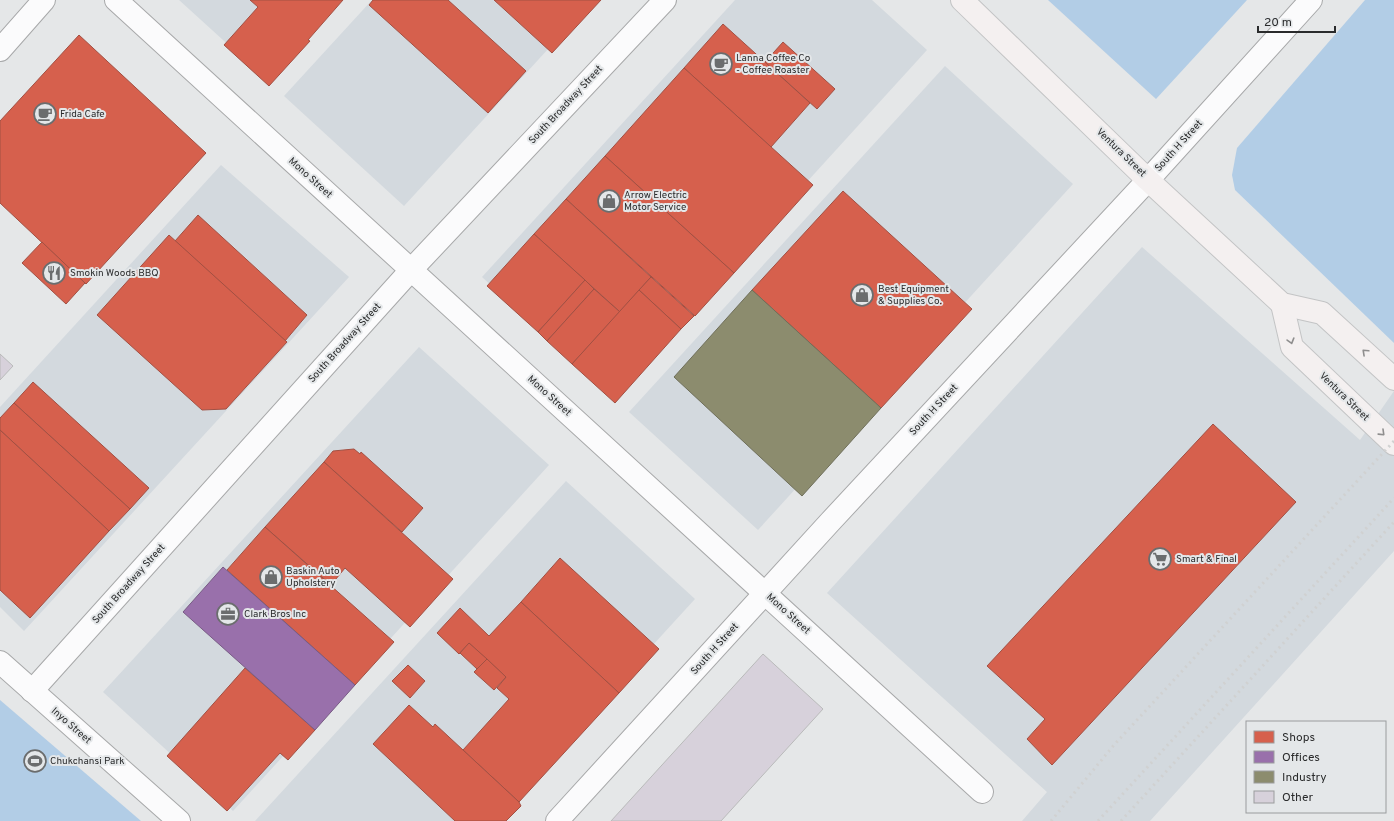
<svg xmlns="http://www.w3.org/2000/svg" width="1394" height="821" viewBox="0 0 1394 821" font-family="Overpass,sans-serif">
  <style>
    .built { fill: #d3d9de }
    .green { fill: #b2cde6 }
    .shops { fill: #d6604d; stroke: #a25043 }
    .offices { fill: #9970ab; stroke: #785b85 }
    .industry { fill: #8c8c6e; stroke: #6f6f5a }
    .building { fill: #d7d1db; stroke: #b9baba }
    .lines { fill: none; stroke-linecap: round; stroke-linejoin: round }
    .minor-casing { stroke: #a7a8a9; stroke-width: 24 }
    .major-casing { stroke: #c3c4c5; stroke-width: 24 }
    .minor { stroke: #fbfbfc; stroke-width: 22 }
    .major { stroke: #f4f0f0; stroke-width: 22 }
    .rail { stroke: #d0d1d1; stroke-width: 3; stroke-dasharray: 2 4; stroke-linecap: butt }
    .oneway { stroke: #8f8e8e }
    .labels { text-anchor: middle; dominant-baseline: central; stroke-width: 4; stroke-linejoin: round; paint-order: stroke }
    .poi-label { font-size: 10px; fill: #2a2b2c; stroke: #e4e7e9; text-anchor: start }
    .street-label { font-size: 10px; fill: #2a2b2c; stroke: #e4e7e9 }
  </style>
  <rect width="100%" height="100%" fill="#e5e7e8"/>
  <g class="built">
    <path d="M179,0H340L267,80Z"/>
    <path d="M372,0H593L404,206L284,96Z"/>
    <path d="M735,0H872L927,50L612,396L482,277Z"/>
    <path d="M945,66L1073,184L758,530L629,412Z"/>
    <path d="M221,165L349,277L24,631L0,607V407Z"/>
    <path d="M1142,247L1360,440L1394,391V551L1150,821H1022L1047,792L827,593Z"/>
    <path d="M419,347L549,465L233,811L103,692Z"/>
    <path d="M566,481L695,599L492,821H255Z"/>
  </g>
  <g class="green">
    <path d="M1048,0H1247L1156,99Z"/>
    <path d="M1365,0H1394V343L1235,190L1232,175L1237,148Z"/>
    <path d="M0,700L141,821H0Z"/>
  </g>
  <g class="shops">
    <path d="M250,0H343L308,40L310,41L269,86L224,45L258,7Z"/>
    <path d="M373,0H448L526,71L488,113L369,5Z"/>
    <path d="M494,0H601L552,53Z"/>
    <path d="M723,24L810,103L771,147L684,68Z"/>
    <path d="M79,35L206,153L86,284L0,203V121Z"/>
    <path d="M783,42L835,89L817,109L765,62Z"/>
    <path d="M684,68L813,185L734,273L605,156Z"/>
    <path d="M605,156L734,273L695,316L566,199Z"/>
    <path d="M843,191L972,309L881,408L752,290Z"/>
    <path d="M566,199L651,277L620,312L534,234Z"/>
    <path d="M198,215L307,315L285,341L175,241Z"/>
    <path d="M534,234L585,280L538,332L487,286Z"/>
    <path d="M169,235L287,342L226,409L202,410L97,315Z"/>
    <path d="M42,242L85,283L66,304L22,263Z"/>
    <path d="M651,277L694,316L681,329L639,290Z"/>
    <path d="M585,280L594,289L547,341L538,332Z"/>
    <path d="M594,289L620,312L572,364L547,341Z"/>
    <path d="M639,290L681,329L615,403L572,364Z"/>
    <path d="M33,382L149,488L130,509L14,403Z"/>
    <path d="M14,403L130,509L109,531L0,430V418Z"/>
    <path d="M1213,424L1296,502L1052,765L1027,739L1045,719L987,666Z"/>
    <path d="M0,430L109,531L30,618L0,590Z"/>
    <path d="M354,449L360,454L361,452L423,508L402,532L324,462L333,451Z"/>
    <path d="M324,462L453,579L410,627L345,568L331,585L265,527Z"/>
    <path d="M265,527L394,642L355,685L227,570Z"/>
    <path d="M560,558L659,649L619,693L521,602Z"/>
    <path d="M521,602L619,693L519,802L463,750L509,699L497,688L506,677L469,643L459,654L437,633L460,608L489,636Z"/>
    <path d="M469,643L487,659L477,669L460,653Z"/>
    <path d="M487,659L506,677L494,690L474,672Z"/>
    <path d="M408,665L425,681L410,698L392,681Z"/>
    <path d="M245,668L315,730L288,760L280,753L227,811L167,756Z"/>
    <path d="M409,705L433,727L435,724L519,802L521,806L506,821H455L373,744Z"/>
  </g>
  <path class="offices" d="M223,567L355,685L315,730L183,612Z"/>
  <path class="industry" d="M752,290L881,408L802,496L674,377Z"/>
  <g class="building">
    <path d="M0,354L13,366L0,380Z"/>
    <path d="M763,654L823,709L721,821H611Z"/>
  </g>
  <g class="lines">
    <g class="minor-casing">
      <g id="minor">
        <path d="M116,0L982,792"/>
        <path d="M0,50L44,0"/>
        <path d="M0,662L179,821"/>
        <path d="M32,691L411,270L665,0"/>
        <path d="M557,821L830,522L1148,180L1311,0"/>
      </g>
    </g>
    <g class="major-casing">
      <g id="major">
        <path d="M962,0L1148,180L1282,304L1322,313L1394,379"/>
        <path d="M1282,304L1292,347L1394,444"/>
      </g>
    </g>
    <use href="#minor" class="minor"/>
    <use href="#major" class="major"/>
    <g class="rail">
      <path d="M1051,821L1114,745L1394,441"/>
      <path d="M1098,821L1394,498"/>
      <path d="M1121,821L1394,522"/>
    </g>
  </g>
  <defs><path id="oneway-chevron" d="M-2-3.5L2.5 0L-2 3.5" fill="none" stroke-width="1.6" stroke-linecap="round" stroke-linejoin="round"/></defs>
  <g class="oneway">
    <use href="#oneway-chevron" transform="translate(1291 341) rotate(74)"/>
    <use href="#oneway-chevron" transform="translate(1365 352) rotate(-137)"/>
    <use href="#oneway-chevron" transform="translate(1382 433) rotate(44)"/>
  </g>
  <defs>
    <g id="cafe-ring" transform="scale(1.15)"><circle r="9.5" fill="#e4e7e9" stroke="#6b6d6e" stroke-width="1.5"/><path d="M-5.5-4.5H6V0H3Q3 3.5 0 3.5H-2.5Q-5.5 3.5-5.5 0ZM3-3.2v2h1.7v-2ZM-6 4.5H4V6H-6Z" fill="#6b6d6e"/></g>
    <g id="shop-ring" transform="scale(1.15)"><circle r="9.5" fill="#e4e7e9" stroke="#6b6d6e" stroke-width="1.5"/><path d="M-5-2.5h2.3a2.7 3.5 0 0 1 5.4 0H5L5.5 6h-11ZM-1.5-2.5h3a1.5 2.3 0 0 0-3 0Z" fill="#6b6d6e"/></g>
    <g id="restaurant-ring" transform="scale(1.15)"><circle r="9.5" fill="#e4e7e9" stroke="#6b6d6e" stroke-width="1.5"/><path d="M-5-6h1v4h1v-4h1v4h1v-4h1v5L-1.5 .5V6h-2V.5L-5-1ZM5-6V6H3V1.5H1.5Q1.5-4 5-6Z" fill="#6b6d6e"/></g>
    <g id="supermarket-ring" transform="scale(1.15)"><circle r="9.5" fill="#e4e7e9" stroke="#6b6d6e" stroke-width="1.5"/><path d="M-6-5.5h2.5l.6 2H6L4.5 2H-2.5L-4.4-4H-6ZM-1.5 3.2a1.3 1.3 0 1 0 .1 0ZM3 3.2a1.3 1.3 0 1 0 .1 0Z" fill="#6b6d6e"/></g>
    <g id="office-ring" transform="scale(1.15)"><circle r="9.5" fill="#e4e7e9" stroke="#6b6d6e" stroke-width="1.5"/><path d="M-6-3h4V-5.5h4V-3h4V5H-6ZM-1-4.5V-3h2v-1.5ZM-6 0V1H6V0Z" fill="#6b6d6e"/></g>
    <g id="stadium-ring" transform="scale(1.15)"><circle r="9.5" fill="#e4e7e9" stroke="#6b6d6e" stroke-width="1.5"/><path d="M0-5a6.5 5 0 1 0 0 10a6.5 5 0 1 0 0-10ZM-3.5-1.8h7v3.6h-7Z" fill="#6b6d6e"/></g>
  </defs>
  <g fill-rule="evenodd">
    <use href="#cafe-ring" x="721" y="64"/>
    <use href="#cafe-ring" x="45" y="114"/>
    <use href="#shop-ring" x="609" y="201"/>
    <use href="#restaurant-ring" x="54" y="273"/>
    <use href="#shop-ring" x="862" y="295"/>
    <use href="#supermarket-ring" x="1160" y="559"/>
    <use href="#shop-ring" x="271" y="577"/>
    <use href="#office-ring" x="228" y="614"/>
    <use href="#stadium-ring" x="35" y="761"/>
  </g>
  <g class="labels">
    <g class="poi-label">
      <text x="736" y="58">Lanna Coffee Co<tspan x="736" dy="12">- Coffee Roaster</tspan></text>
      <text x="60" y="114">Frida Cafe</text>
      <text x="624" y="195">Arrow Electric<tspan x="624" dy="12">Motor Service</tspan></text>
      <text x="70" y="273">Smokin Woods BBQ</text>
      <text x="878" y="289">Best Equipment<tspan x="878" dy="12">&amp; Supplies Co.</tspan></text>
      <text x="1176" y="559">Smart &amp; Final</text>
      <text x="286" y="571">Baskin Auto<tspan x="286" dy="12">Upholstery</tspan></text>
      <text x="244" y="614">Clark Bros Inc</text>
      <text x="50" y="761">Chukchansi Park</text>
    </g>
    <g class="street-label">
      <text transform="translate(566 105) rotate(-47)">South Broadway Street</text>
      <text transform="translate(1179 146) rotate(-48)">South H Street</text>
      <text transform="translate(1121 153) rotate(44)">Ventura Street</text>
      <text transform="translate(310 178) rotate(42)">Mono Street</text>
      <text transform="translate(345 343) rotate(-48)">South Broadway Street</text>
      <text transform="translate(549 396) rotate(42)">Mono Street</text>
      <text transform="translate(1344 397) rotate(44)">Ventura Street</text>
      <text transform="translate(934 410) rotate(-47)">South H Street</text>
      <text transform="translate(129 584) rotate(-48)">South Broadway Street</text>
      <text transform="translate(788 614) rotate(42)">Mono Street</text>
      <text transform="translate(715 649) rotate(-48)">South H Street</text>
      <text transform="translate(71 726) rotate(41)">Inyo Street</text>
    </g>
  </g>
  <rect x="1246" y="721" width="140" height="92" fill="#e4e7e9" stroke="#9a9c9d"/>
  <rect x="1254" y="731" width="20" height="12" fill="#d6604d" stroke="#9a9c9d"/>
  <text x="1282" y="741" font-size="12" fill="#2a2b2c">Shops</text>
  <rect x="1254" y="751" width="20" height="12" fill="#9970ab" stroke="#9a9c9d"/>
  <text x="1282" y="761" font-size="12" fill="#2a2b2c">Offices</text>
  <rect x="1254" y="771" width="20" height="12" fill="#8c8c6e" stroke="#9a9c9d"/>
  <text x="1282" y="781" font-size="12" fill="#2a2b2c">Industry</text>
  <rect x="1254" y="791" width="20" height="12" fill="#d7d1db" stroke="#9a9c9d"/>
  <text x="1282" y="801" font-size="12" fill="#2a2b2c">Other</text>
  <path d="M1258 26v6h77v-6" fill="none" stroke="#2a2b2c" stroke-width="2"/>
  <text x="1264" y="26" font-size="12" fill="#2a2b2c" stroke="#e4e7e9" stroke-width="3" paint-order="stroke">20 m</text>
</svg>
